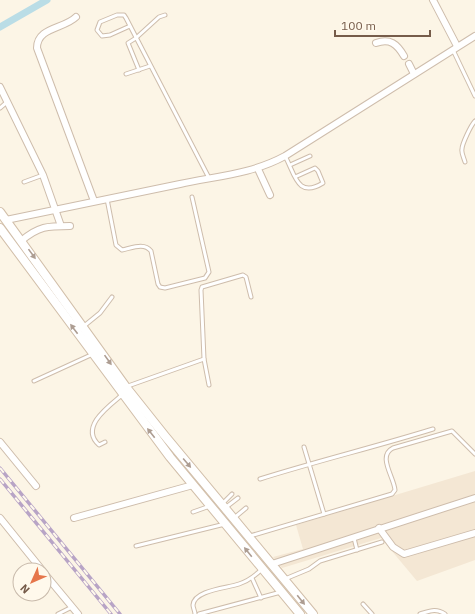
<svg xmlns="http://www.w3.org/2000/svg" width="475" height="614" viewBox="0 0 475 614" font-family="'IBM Plex Sans',sans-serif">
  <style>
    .residential { fill: #f4e7d4 }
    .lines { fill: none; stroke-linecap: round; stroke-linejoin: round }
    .canal { stroke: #badde6; stroke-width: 7 }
    .service-casing { stroke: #cebdac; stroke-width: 5 }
    .minor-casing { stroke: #cebdac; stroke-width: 8 }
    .secondary-casing { stroke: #d1bea9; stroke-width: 10 }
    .service { stroke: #fff; stroke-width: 3 }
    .minor { stroke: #fff; stroke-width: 6 }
    .secondary { stroke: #fff; stroke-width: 8 }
    .rail-casing { stroke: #b8a4c6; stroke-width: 3.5 }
    .rail { stroke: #fff9ec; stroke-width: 2; stroke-dasharray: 6; stroke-linecap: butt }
    .oneway { fill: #ad9d92 }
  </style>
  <rect width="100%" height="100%" fill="#fcf5e6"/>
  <path class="residential" d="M475,471V560L417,581L381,538L282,568L273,557L303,549L296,525Z"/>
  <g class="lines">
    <path class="canal" d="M0,27L47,0"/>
    <g class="service-casing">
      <g id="service">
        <path d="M130,26L110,35L102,36L97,30L100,22L117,15H124L126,18L209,178"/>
        <path d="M453,50L475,96"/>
        <path d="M139,70L128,43L136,38L159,17L165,15"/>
        <path d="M126,74L150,66"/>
        <path d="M0,108L7,102"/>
        <path d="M285,156C295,174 297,199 323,183L318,171L315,168L295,177"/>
        <path d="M465,162C464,158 461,153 462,149C462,144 471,125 475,121"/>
        <path d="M290,165L310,156"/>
        <path d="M24,182L43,175"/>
        <path d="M107,199L116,245L122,250C132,248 144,242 151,251L158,284L160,287L165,288L205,278L209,272L192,197"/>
        <path d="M84,326L100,313L112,297"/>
        <path d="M204,359L209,385"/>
        <path d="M34,381L93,354"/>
        <path d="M128,386L204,359L201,290L202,287L243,275L246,277L251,297"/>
        <path d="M105,442L99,445C79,427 109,406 122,395"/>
        <path d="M304,447L324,514"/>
        <path d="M260,479C317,461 375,447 433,429"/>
        <path d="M222,504L232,494"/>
        <path d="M225,508L238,498"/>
        <path d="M193,512L210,506"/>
        <path d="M234,518L246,508"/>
        <path d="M250,536L392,494L395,490C394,477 377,456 393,448L452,431L475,454"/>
        <path d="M354,538L357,550"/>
        <path d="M136,546L225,524"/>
        <path d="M252,578L261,598"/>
        <path d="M285,579L309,569L320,561L382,542"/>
        <path d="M363,604L372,614"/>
        <path d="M58,614L72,607"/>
        <path d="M195,614C195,611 193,608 193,605C194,590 228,588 239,584C248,581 255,576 262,569"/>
        <path d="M199,614L281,592"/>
        <path d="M420,614C430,611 436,608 445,614"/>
      </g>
    </g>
    <g class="minor-casing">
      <g id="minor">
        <path d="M433,0L457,46"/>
        <path d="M76,17C64,29 37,27 37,48L94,201"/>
        <path d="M376,43C390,38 397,44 404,56"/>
        <path d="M409,64L414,74"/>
        <path d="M0,87L43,175L61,226"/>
        <path d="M258,169L270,195"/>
        <path d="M6,220C64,208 122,196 180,184C217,176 252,174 285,156L475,36"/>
        <path d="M21,241C39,226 47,226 70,226"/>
        <path d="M0,442L36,486"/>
        <path d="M0,518L42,570"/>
        <path d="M74,518L193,485"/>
        <path d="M379,528L393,547L404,554L475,533"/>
        <path d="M272,564L475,498"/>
        <path d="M44,573L78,614"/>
      </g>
    </g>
    <g class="secondary-casing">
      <g id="secondary">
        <path d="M0,212L126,387L165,436L313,614"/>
        <path d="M0,228L170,457L300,614"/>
      </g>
    </g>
    <use href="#service" class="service"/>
    <use href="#minor" class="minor"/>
    <use href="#secondary" class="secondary"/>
    <g class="rail-casing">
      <g id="rail">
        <path d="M0,468L120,614"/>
        <path d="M0,479L111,614"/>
      </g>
    </g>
    <use href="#rail" class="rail"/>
  </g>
  <defs><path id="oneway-solid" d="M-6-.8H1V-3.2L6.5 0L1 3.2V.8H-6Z"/></defs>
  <g class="oneway">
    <use href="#oneway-solid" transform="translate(32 254) rotate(54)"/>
    <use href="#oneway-solid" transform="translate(74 329) rotate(-127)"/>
    <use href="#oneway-solid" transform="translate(108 360) rotate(55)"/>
    <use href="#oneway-solid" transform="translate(151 433) rotate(-128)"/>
    <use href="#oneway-solid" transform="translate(187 463) rotate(50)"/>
    <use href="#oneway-solid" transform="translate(248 552) rotate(-129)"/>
    <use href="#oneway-solid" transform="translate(301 600) rotate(51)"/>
  </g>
  <g transform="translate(32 582) rotate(225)"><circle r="19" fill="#fff9ec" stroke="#c8baab"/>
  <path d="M0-3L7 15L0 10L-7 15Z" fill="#e6764b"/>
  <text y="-6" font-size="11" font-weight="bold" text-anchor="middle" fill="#765c4a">N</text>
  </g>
  <path d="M335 30v6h95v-6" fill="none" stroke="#765c4a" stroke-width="2"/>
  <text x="341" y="30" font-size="12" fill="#765c4a" stroke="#fff9ec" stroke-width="3" paint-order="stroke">100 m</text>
</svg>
